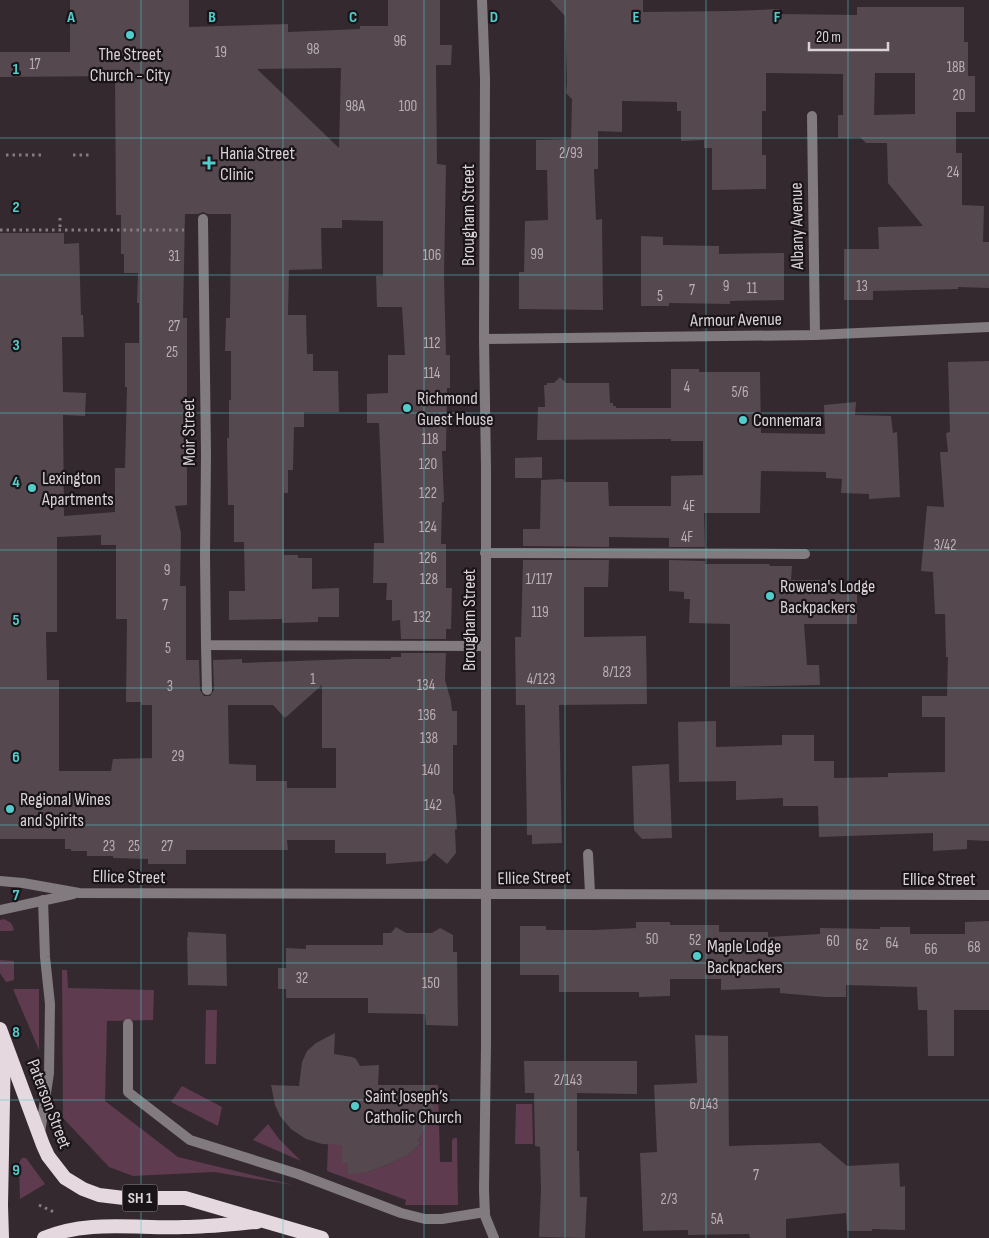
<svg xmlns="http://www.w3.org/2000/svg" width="989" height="1238" viewBox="0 0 989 1238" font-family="'Sofia Sans Condensed',sans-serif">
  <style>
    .green { fill: #5e3b4f }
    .building { fill: #55484f; fill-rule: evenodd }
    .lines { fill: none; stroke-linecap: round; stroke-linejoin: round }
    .path { stroke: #857b81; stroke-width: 3; stroke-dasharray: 2.5 4; stroke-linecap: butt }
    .service { stroke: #817a7e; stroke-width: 10 }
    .minor { stroke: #817a7e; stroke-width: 10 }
    .trunk { stroke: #e6d8df; stroke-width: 14 }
    .grid { fill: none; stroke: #52cdcc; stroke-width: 1; stroke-opacity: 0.55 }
    .poi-dot { fill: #52cdcc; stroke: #191417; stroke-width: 2 }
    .labels { text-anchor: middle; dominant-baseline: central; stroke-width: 4.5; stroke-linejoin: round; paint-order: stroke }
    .number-label { font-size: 15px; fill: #b9b0b4 }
    .shield { fill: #191417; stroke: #a0999d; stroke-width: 1 }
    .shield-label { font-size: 16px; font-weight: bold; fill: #dad2d6 }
    .poi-label { font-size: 18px; fill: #dad2d6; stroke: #191417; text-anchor: start }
    .street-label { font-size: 18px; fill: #dad2d6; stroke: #191417 }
    .grid-label { font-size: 16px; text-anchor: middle; font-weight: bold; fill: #52cdcc; stroke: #191417; stroke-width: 4.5; stroke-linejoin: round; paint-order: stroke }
  </style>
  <rect width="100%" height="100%" fill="#352930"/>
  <g class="green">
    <path d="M4,919L11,923L14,929L12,931H0V920Z"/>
    <path d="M0,960L14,961V980L6,982L0,973Z"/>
    <path d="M62,970H67L68,988L154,990L153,1020L107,1021L105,1101L178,1157L293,1185L214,1172L133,1176L109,1167L63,1118Z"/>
    <path d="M13,989H39V1050Z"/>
    <path d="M206,1010H217L216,1064H205Z"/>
    <path d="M436,1085H438L440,1162H452V1140L454,1138H457L458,1205H405L406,1200L327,1171L328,1144L342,1131L348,1163L368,1172L391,1163L404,1155L406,1157L421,1143L418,1140C429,1122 435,1106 436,1085Z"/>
    <path d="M182,1086L222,1107L218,1126L171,1102Z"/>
    <path d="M516,1104H532L533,1144H515Z"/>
    <path d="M268,1124L279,1139L301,1161L253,1140Z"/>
    <path d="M22,1158H26L45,1184L20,1199L19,1163Z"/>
  </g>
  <g class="building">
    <path d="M70,0H189V27L288,24V32L360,29V26H388V0H440V45H452L451,65H436L437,164L446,165L444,275L446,355H450V388H447L446,451H442L444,502H442L441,544H446V588H452L451,629H446V639H401L400,620L392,621V600H386L387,583H373L374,543H384L379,423H367V394L388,393V355H405L402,307H377L376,276H383V221L342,220V228H321L322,269L289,270L288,315H306L307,354H313V371H338L339,412H304V427H294L293,470H288V493H284V555H298V558H312V589L339,588V617H318V622L282,623V619L229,620V591H245L244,542H234V505H228L227,438H229V400H231V351H225L226,318H230L231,214H208L203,212L198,214H185L183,318H187V505L175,506L181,533L180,586H186V660H199L200,690L204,696H210L214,690L213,660L242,659V663L353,659H391V657H401V653H446L445,680L451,701L452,711H457V745H453V794H454L455,801L457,829L455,830L456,853L447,864L434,853L426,861L386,864V853H335V840H287L288,850H186V864H148V859L113,858V856H87V851H71V849H65V839H0V233H64V244L79,243L81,315H83L84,337H62L63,392L86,393L85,416L63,415L64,516L115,512V468H125L127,387H125V343H139V303H137L138,273H124V254H121V215H116L115,76L0,77V52H70ZM341,68L339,148L257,69ZM101,535V545H116V619H127L126,702H141V705H152V758L113,759L111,771H59V680H47L46,632H57V537ZM322,685V748H336V788H287V781H256V765L229,764L228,705H273L285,718Z"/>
    <path d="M550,0H643V12L732,11L779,9V14L857,15V7H964V42H968V76H975V112H956V153H962V205L984,206L983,242H989V288L958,287V289L873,291V300H844V249H879L878,227L923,226L888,183L887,143H866L860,137L838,138V115H843V74L766,73V111H762V155H766V189L712,190V148H704V140L681,141V111H677V102L622,101V132L598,131V169H594L596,220L602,219L603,310L519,309V272H524L525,221L548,220L547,170H536V140L571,139L572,99L566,93L567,82L565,16ZM875,73H915V114L874,115Z"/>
    <path d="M641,236L663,237V245L719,246V254L784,253V300L730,301V304L669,303V306H641Z"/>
    <path d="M989,361V841L967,840V849L933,851V833L819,837L818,806H783V798L736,800V781L679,782L678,722L716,721V747L782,745V735H814V761H834V778L888,777V773L945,772V717H922V696H947L948,657H946L945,614H935L933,572L921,571L927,506L944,507L940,452H948L946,433L950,432L948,362Z"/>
    <path d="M671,369H699V372H760L761,433L825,434L824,405L856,402L855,415L891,416L893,433L897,432L900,497L869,499V494L841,493L842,479L826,478V472L761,471L760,513H704L705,547H669V538L609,537V547L523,546V529H540L541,480L563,479L565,482H608L609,506H671V476L703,475V441H671V439L537,440L538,407H545L544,385H547V383H554L560,377L566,383H609L610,403H613V406H616V408H671Z"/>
    <path d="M542,457V478H515V458Z"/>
    <path d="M523,560H609L608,587H584V637L646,636L647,704L559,705L562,843L532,844V835H527L525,705H516L515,637H521Z"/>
    <path d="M669,560L705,561V564H769L770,566H792L791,580H820V593L857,594V624H804L807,665H819L820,685L730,687V624L689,623L690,599H684V592L669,591Z"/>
    <path d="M669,764L672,838L642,839L634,830L632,766Z"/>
    <path d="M989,921V1010H954V1056H928L927,1010H918L917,987L846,985V997H825L780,993V988L721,990V979H670V996L639,997V992H559V975H520V926H546V930H594L636,928V922H670V925H719V932H768V937L820,934V928L880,929V927H910V934H965V922Z"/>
    <path d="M396,927L406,933H432L440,928L453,935V952H457L458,1026L426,1025L425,1014L368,1013V998H286V989H278V968H286V948L306,949V945H383V933H391Z"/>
    <path d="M188,932L226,934L227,986L188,985L187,937H188Z"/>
    <path d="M335,1033L334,1054L352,1057L356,1059L360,1066L379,1065L378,1085H436L434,1107L427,1125L418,1140L421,1143L406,1157L404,1156L391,1163L368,1172L348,1175V1163H342V1145L322,1144L306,1139L291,1129L280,1116L275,1105L271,1085L299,1086L302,1062L307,1051L316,1043Z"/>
    <path d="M695,1035L728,1036L729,1146L820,1143L847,1166L899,1163L900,1187L905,1186V1230L872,1229V1231H847L846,1213L786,1219V1238H750L749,1234L688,1235V1230L643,1231L640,1153L657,1152L654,1085L697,1083Z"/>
    <path d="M524,1061H637V1094L577,1093V1151H579L580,1197H587L585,1238L539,1237L541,1190L540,1147L535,1146L534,1093H525Z"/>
  </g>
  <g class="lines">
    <g class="path">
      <path d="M6,155H45"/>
      <path d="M73,155H91"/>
      <path d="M60,218V230"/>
      <path d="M0,230H184"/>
      <path d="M39,1205L54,1212"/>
    </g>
    <g class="service">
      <path d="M485,553L805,554"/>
      <path d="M588,854L590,893"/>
      <path d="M128,1024V1092L190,1140L298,1174L401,1213L425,1219H442L485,1212"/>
    </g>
    <g class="minor">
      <path d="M482,0L485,79L484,339L486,468V1044L484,1190L485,1216L494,1238"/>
      <path d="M812,116L815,335"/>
      <path d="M203,219L206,454L205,557L206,645L485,646"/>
      <path d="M484,339L815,335L989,327"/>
      <path d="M206,645L207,690"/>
      <path d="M0,881L23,883L79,893L989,895"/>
      <path d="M0,910L73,894"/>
      <path d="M40,1133L49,1073L50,1004L45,957L43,900"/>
    </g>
    <g class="trunk">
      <path d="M0,1029L43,1145L48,1156L65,1178L83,1189L99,1195L124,1198H185L322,1238"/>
      <path d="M2,1238L1,1205L4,1048"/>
      <path d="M44,1238C88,1219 138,1229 184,1227C208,1227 233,1224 257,1222"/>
    </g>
  </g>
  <path class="grid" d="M141,0V1238M283,0V1238M424,0V1238M565,0V1238M706,0V1238M848,0V1238M0,138H989M0,275H989M0,413H989M0,550H989M0,688H989M0,825H989M0,963H989M0,1100H989"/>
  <g class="poi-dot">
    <circle cx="130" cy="35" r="5"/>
    <path d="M206.5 155.5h5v5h5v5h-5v5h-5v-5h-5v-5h5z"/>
    <circle cx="407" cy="408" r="5"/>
    <circle cx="743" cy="420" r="5"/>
    <circle cx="32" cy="488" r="5"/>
    <circle cx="770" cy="596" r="5"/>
    <circle cx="10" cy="809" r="5"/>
    <circle cx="697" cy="956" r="5"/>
    <circle cx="355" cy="1106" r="5"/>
  </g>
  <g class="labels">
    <g class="number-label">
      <text x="400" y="41">96</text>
      <text x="313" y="49">98</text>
      <text x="221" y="52">19</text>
      <text x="35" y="64">17</text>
      <text x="956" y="67">18B</text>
      <text x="959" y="95">20</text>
      <text x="355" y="106">98A</text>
      <text x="408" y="106">100</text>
      <text x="571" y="153">2/93</text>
      <text x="953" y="172">24</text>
      <text x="537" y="254">99</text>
      <text x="432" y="255">106</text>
      <text x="174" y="256">31</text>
      <text x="726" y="286">9</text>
      <text x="862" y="286">13</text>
      <text x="752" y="288">11</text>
      <text x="692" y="290">7</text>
      <text x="660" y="296">5</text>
      <text x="174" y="326">27</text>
      <text x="432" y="343">112</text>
      <text x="172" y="352">25</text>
      <text x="432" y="373">114</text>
      <text x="687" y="387">4</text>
      <text x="740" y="392">5/6</text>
      <text x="430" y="439">118</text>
      <text x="428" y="464">120</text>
      <text x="428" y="493">122</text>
      <text x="689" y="506">4E</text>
      <text x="428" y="527">124</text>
      <text x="687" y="537">4F</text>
      <text x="945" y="545">3/42</text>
      <text x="428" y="558">126</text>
      <text x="167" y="570">9</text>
      <text x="429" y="579">128</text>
      <text x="539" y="579">1/117</text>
      <text x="165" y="605">7</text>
      <text x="540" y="612">119</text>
      <text x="422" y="617">132</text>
      <text x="168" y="648">5</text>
      <text x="617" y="672">8/123</text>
      <text x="313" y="679">1</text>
      <text x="541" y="679">4/123</text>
      <text x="426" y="685">134</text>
      <text x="170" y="686">3</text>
      <text x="427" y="715">136</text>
      <text x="429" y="738">138</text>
      <text x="178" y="756">29</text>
      <text x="431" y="770">140</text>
      <text x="433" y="805">142</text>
      <text x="109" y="846">23</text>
      <text x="134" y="846">25</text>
      <text x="167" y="846">27</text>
      <text x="652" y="939">50</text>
      <text x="695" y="940">52</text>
      <text x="833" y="941">60</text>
      <text x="892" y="943">64</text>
      <text x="862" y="945">62</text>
      <text x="974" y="947">68</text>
      <text x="931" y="949">66</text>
      <text x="302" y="978">32</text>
      <text x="431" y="983">150</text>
      <text x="568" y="1080">2/143</text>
      <text x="704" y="1104">6/143</text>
      <text x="756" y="1175">7</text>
      <text x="669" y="1199">2/3</text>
      <text x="717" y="1219">5A</text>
    </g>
    <rect class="shield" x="122.5" y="1184.5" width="35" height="27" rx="4"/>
    <g class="shield-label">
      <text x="140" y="1198">SH 1</text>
    </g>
    <g class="poi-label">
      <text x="130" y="54" text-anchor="middle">The Street<tspan x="130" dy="21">Church - City</tspan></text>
      <text x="220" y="153">Hania Street<tspan x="220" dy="21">Clinic</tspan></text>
      <text x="417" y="398">Richmond<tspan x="417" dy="21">Guest House</tspan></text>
      <text x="753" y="420">Connemara</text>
      <text x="42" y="478">Lexington<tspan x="42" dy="21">Apartments</tspan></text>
      <text x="780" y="586">Rowena's Lodge<tspan x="780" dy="21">Backpackers</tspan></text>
      <text x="20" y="799">Regional Wines<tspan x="20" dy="21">and Spirits</tspan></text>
      <text x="707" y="946">Maple Lodge<tspan x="707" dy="21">Backpackers</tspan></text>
      <text x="365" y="1096">Saint Joseph’s<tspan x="365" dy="21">Catholic Church</tspan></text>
    </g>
    <g class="street-label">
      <text transform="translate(468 215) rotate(-90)">Brougham Street</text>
      <text transform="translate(797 226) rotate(-91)">Albany Avenue</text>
      <text transform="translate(736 320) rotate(-1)">Armour Avenue</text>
      <text transform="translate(189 432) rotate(-91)">Moir Street</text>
      <text transform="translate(469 620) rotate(-90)">Brougham Street</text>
      <text transform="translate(129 877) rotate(1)">Ellice Street</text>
      <text transform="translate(534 878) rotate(-1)">Ellice Street</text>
      <text x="939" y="879">Ellice Street</text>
      <text transform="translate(49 1104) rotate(69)">Paterson Street</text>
    </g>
  </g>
  <g class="grid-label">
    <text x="71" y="22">A</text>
    <text x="212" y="22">B</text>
    <text x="353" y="22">C</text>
    <text x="494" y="22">D</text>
    <text x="636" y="22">E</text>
    <text x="777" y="22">F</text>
    <text x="16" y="74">1</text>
    <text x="16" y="212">2</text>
    <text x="16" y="350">3</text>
    <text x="16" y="487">4</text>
    <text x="16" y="625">5</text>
    <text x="16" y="762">6</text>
    <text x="16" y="900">7</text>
    <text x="16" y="1037">8</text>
    <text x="16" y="1175">9</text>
  </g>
  <path d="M809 42v8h79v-8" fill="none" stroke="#dad2d6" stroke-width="2.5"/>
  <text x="816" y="42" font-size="15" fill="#dad2d6" stroke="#191417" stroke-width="4" paint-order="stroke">20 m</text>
</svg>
